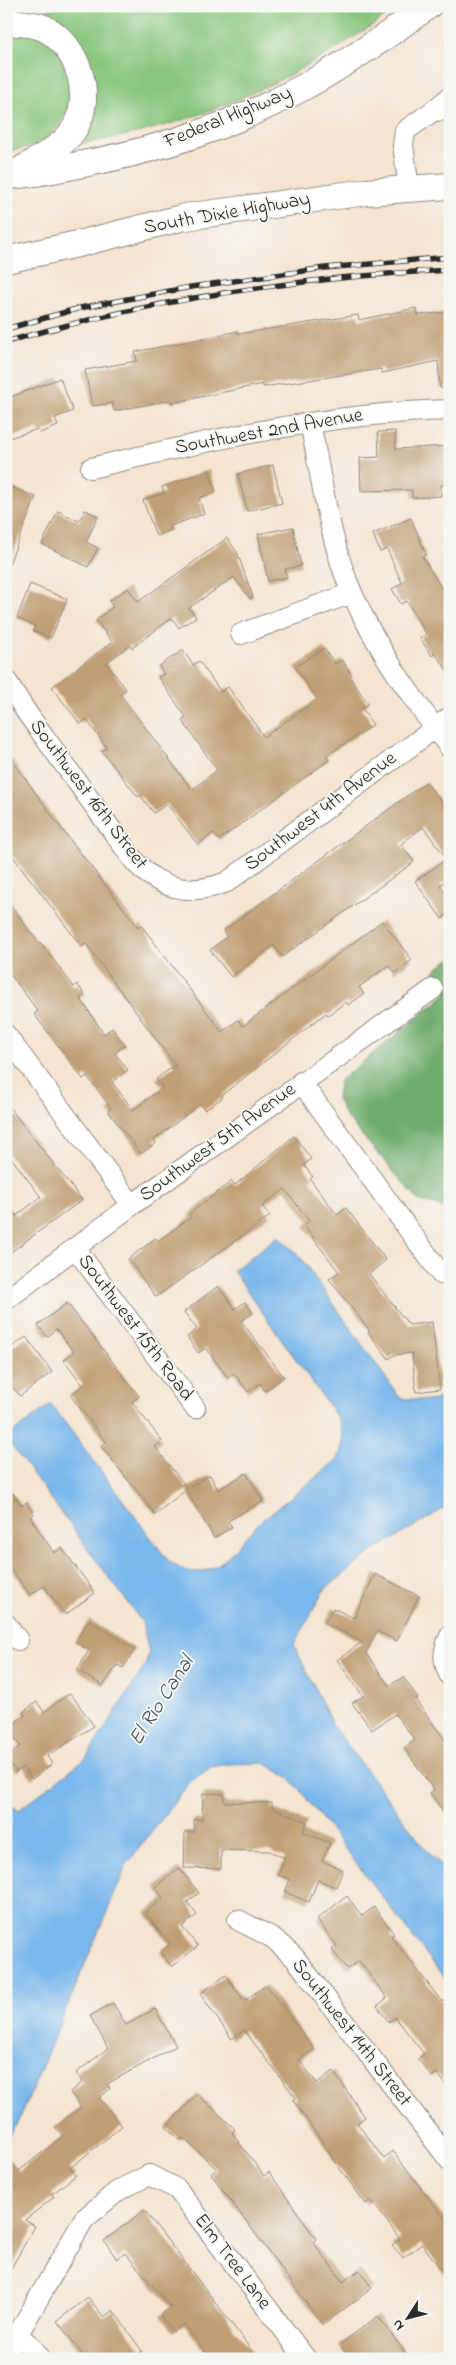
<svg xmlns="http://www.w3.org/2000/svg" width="456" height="2365" viewBox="0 0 456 2365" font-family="'Indie Flower',sans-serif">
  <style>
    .green { fill: #88c67d; stroke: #5a7854 }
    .forest { fill: #6eab6c; stroke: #4c6b4c }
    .water { fill: #79b7ec; stroke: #52718c }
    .building { fill: #c09f74 }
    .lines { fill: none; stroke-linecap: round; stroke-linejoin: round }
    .minor-casing { stroke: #90887e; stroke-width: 22 }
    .major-casing { stroke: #90887e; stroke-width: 28 }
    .minor { stroke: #fff; stroke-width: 20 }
    .major { stroke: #fff; stroke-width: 26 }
    .rail-casing { stroke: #2b2b2b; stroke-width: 5.5 }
    .rail { stroke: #f6f6f2; stroke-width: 4; stroke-dasharray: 11; stroke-linecap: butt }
    .labels { text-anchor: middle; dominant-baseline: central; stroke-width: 4; stroke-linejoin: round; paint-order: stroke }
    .street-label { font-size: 20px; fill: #2b2b2b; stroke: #f6f6f2 }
    .water-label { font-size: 21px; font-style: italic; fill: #425565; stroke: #f6f6f2 }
  </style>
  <rect width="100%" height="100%" fill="#f6f6f2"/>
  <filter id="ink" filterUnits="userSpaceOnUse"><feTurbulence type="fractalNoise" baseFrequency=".02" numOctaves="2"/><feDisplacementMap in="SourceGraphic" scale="10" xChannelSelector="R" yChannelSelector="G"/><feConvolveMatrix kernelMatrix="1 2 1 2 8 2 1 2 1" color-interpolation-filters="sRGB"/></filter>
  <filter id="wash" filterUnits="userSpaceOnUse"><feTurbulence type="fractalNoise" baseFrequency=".0096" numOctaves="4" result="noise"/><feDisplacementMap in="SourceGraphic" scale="20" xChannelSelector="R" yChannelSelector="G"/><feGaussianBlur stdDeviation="1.12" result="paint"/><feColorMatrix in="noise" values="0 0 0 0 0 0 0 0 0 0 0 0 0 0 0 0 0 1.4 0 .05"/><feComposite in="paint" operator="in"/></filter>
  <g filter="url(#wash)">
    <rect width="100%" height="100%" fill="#f5e4d0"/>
    <g class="green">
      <path d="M63,6H400C301,77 199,127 78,144C83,129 92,112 94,96C99,56 67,36 41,12Z"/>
      <path d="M6,29L31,31L56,47L75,95C60,129 46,148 6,151Z"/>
    </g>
    <path class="forest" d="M450,958V1210L418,1200L346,1117L337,1099L339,1081L447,993L433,972Z"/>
    <path class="water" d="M278,1236L301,1258L400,1398L432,1401L450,1394V1505L373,1551L324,1590L294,1645L333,1726L423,1846L450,1874V1985L299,1789L288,1777L264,1763L227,1764L211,1767L190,1782L127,1864L21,2116L6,2141V1940L10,1924L6,1907V1803L19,1810L86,1758L145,1666L149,1652L142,1622L6,1438L51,1404L166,1558C178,1570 193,1576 210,1569C229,1561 244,1536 260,1522C286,1500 313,1481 338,1459C345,1443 344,1433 337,1417L233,1271Z"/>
    <g id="blocks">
      <g class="building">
        <path d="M416,308L418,315L450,312V387L440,388L438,361L382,373L381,369L263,387V384L171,403V400L114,411L112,403L92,406L85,370L137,361L135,352L238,331V334L358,315L359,320Z"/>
        <path d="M60,378L73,411L55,418L58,426L40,433L38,429L6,439V399Z"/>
        <path d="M395,431L396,449L450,446V485H441V496L412,498V490L361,491L360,458L379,457L378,432Z"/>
        <path d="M273,465L282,503L247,511L238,474Z"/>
        <path d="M209,470L216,492L199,498L204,514L170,526L171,530L156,536L143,500L164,493L162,487Z"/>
        <path d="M6,485L36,497L7,569H6Z"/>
        <path d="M85,510L98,516L86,542L98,548L88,567L42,544L58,511L79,521Z"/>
        <path d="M411,518L426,555L422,556L450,602V674L435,653L432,656L420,638L426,634L407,601L401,604L392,589L402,583L387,549L380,552L373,534Z"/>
        <path d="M293,527L301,566L285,569L287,577L268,581L258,534Z"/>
        <path d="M227,538L237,552L253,597L250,599L234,577L189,608L196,617L179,628L172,618L132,648L130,645L106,663L126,689L120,694L192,790L217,770L182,720L186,717L158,677L164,674L159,666L183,650L193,665L199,661L221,692L228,687L264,737L317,699L295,667L324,648L335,664L342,660L352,675L350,677L368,704L362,708L373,725L326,756L329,760L219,840L213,833L198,845L167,804L154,813L140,795L138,797L102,751L107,748L86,719L80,724L52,687L112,642L96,620L113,607L109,601L128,588L138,602Z"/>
        <path d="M30,584L67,599L51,638L33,631L35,626L17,618Z"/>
        <path d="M6,752L64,832L138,927L141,925L222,1032L238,1020L243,1026L382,921L412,960L395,973L389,965L359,987L364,994L348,1005L346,1002L328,1015L326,1013L222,1095L223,1097L205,1110L200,1104L154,1140L156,1143L141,1154L108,1111L111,1108L87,1076L83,1079L47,1031L34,1014L38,1011L6,969V898L39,944L40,942L74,987L77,984L85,995L80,998L104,1034L112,1028L125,1045L115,1053L128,1070L112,1082L133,1110L163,1087L156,1079L175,1065L86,944L82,947L11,854L6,857V802L15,796L6,785Z"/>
        <path d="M426,782L450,813V878L440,885L450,900V913L442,919L415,881L447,859L423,827L401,844L414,862L282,957L274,945L231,977L210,950L227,937L223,931Z"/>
        <path d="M6,1103L82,1200L11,1252L6,1245V1204L16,1216L41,1197L6,1151Z"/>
        <path d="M294,1136L311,1159L304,1165L313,1177L310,1179L337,1215L346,1208L386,1260L369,1274L409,1325L432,1322L440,1389L416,1392L412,1353L394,1355L389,1359L368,1332L370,1331L329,1279L339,1272L304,1226L309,1221L285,1189L262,1206L270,1216L156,1297L128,1259L156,1238L158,1241L191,1217L189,1214L232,1181L235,1185Z"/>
        <path d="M218,1286L235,1309L245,1302L253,1313L241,1321L284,1377L265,1391L260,1383L248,1392L234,1373L228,1378L206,1348L198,1353L187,1337L197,1329L184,1312Z"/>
        <path d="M67,1303L139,1396L132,1402L162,1441L155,1447L187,1488L210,1475L218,1490L246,1473L263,1501L228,1521L232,1527L214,1538L186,1490L155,1514L101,1446L106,1442L70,1395L83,1385L64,1360L74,1352L56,1329L47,1337L38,1325Z"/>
        <path d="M26,1337L52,1372L20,1396L6,1379V1351Z"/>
        <path d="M6,1485L22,1506L26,1502L34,1514L30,1517L54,1553L62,1548L95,1593L65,1615L44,1586L30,1595L6,1562Z"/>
        <path d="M375,1574L419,1596L397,1641L377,1631L366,1653L389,1686L403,1677L418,1698L415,1699L450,1747V1820L430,1793L434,1790L404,1748L415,1740L395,1714L372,1730L352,1703L363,1696L337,1660L362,1642L325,1623L333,1608L354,1618Z"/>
        <path d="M89,1620L135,1649L123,1668L117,1665L103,1686L77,1670L89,1650L75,1642Z"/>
        <path d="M70,1693L94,1726L47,1756L52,1764L32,1779L23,1767L16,1772L6,1756L20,1746L7,1728L25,1715L23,1712L37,1702L44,1712Z"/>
        <path d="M203,1793L224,1794V1802L272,1803V1808L307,1822L303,1832L330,1843L322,1861L343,1870L336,1887L318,1880L309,1902L285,1892L290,1879L278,1875L285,1858L269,1851L221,1850V1869L184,1868L185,1832H194V1819L202,1820Z"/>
        <path d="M179,1868L199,1893L187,1902L197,1915L182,1927L198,1946L172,1967L160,1952L170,1944L145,1913L163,1898L155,1887Z"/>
        <path d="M347,1896L362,1916L374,1907L394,1934L391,1936L442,2002L444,2000L450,2008V2090L437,2073L432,2077L418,2059L424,2054L395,2017L389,2022L377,2006L387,1998L359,1961L347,1969L332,1950L337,1946L317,1919Z"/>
        <path d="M226,1975L244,2001L266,1985L314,2049L299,2060L317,2083L333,2071L365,2117L357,2123L384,2159L393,2151L450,2226V2281L422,2244L403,2258L392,2245L400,2239L371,2200L366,2204L331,2157L332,2156L293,2100L296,2098L244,2030L232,2039L200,1994Z"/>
        <path d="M113,2003L126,2025L155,2009L176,2046L107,2084L110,2089L99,2098L122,2126L70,2168L76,2175L52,2194L54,2197L25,2220L35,2226L6,2277V2156L19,2171L63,2136L55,2127L81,2107L70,2092L83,2082L76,2073L108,2048L90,2016Z"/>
        <path d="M197,2094L235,2129L232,2133L264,2176L269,2172L316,2239L313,2242L343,2282L359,2270L372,2288L323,2325L211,2174L217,2169L183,2138L180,2140L166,2127Z"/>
        <path d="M144,2210L219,2307L258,2359H211L184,2324L173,2332L160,2315L171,2307L125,2253L117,2259L104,2241Z"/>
        <path d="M88,2297L104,2317L113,2310L142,2351L132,2359H86L57,2321Z"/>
        <path d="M378,2316L410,2359H350L339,2345Z"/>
      </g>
    </g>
  </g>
  <g filter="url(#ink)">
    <use href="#blocks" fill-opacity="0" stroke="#90887e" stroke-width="1"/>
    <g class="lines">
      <g class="minor-casing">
        <g id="minor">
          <path d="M450,97L433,111L450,110"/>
          <path d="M409,189L403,145L405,131L433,111"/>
          <path d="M310,423C322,479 329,540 352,593C377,650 413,699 450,748"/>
          <path d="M91,468C209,440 328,413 450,410"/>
          <path d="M241,634L352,593"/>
          <path d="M6,680L27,713L135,862C161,890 191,896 227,882L450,717"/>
          <path d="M6,1035L132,1205"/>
          <path d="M301,1082L441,1274"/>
          <path d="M75,1248L195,1408"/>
          <path d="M6,1300L132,1205L433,989"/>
          <path d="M6,1624L18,1640"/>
          <path d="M450,1636C443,1651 442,1661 450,1676"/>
          <path d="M238,1920L273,1938L295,1958L450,2161"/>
          <path d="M18,2335L32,2347L41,2359"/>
          <path d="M6,2355L84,2219L119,2190L149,2175L177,2189L306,2359"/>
        </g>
      </g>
      <g class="major-casing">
        <g id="major">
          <path d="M6,22C18,23 33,23 44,28C79,45 95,100 73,131C61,148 38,159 21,170"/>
          <path d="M6,176C30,175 54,170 78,165C154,151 232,126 300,89C345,65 387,36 428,6"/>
          <path d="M6,260L82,243L185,217L366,192L450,186"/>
        </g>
      </g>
      <use href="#minor" class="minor"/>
      <use href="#major" class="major"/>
      <g class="rail-casing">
        <g id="rail">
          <path d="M6,329L80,308L191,287L325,268L450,257"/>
          <path d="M6,342C149,300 301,277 450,270"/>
        </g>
      </g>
      <use href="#rail" class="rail"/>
    </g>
  </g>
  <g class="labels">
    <g class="street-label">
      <text transform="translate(228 118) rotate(-22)">Federal Highway</text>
      <text transform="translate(227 214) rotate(-10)">South Dixie Highway</text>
      <text transform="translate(269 432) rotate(-10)">Southwest 2nd Avenue</text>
      <text transform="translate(88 795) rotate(53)">Southwest 16th Street</text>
      <text transform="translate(321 812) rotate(-37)">Southwest 4th Avenue</text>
      <text transform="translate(218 1143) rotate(-36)">Southwest 5th Avenue</text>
      <text transform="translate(135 1328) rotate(53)">Southwest 15th Road</text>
      <text transform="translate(351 2033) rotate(52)">Southwest 14th Street</text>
      <text transform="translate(232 2262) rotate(53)">Elm Tree Lane</text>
    </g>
    <g class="water-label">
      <text transform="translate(162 1701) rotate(-57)">El Rio Canal</text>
    </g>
  </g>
  <rect width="456" height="2365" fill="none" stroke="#f6f6f2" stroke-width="25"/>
  <g transform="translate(408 2318) rotate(234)" stroke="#f6f6f2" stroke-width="4" paint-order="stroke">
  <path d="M0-4L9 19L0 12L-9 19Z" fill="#2b2b2b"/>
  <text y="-8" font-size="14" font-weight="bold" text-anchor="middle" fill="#2b2b2b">N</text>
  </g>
</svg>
